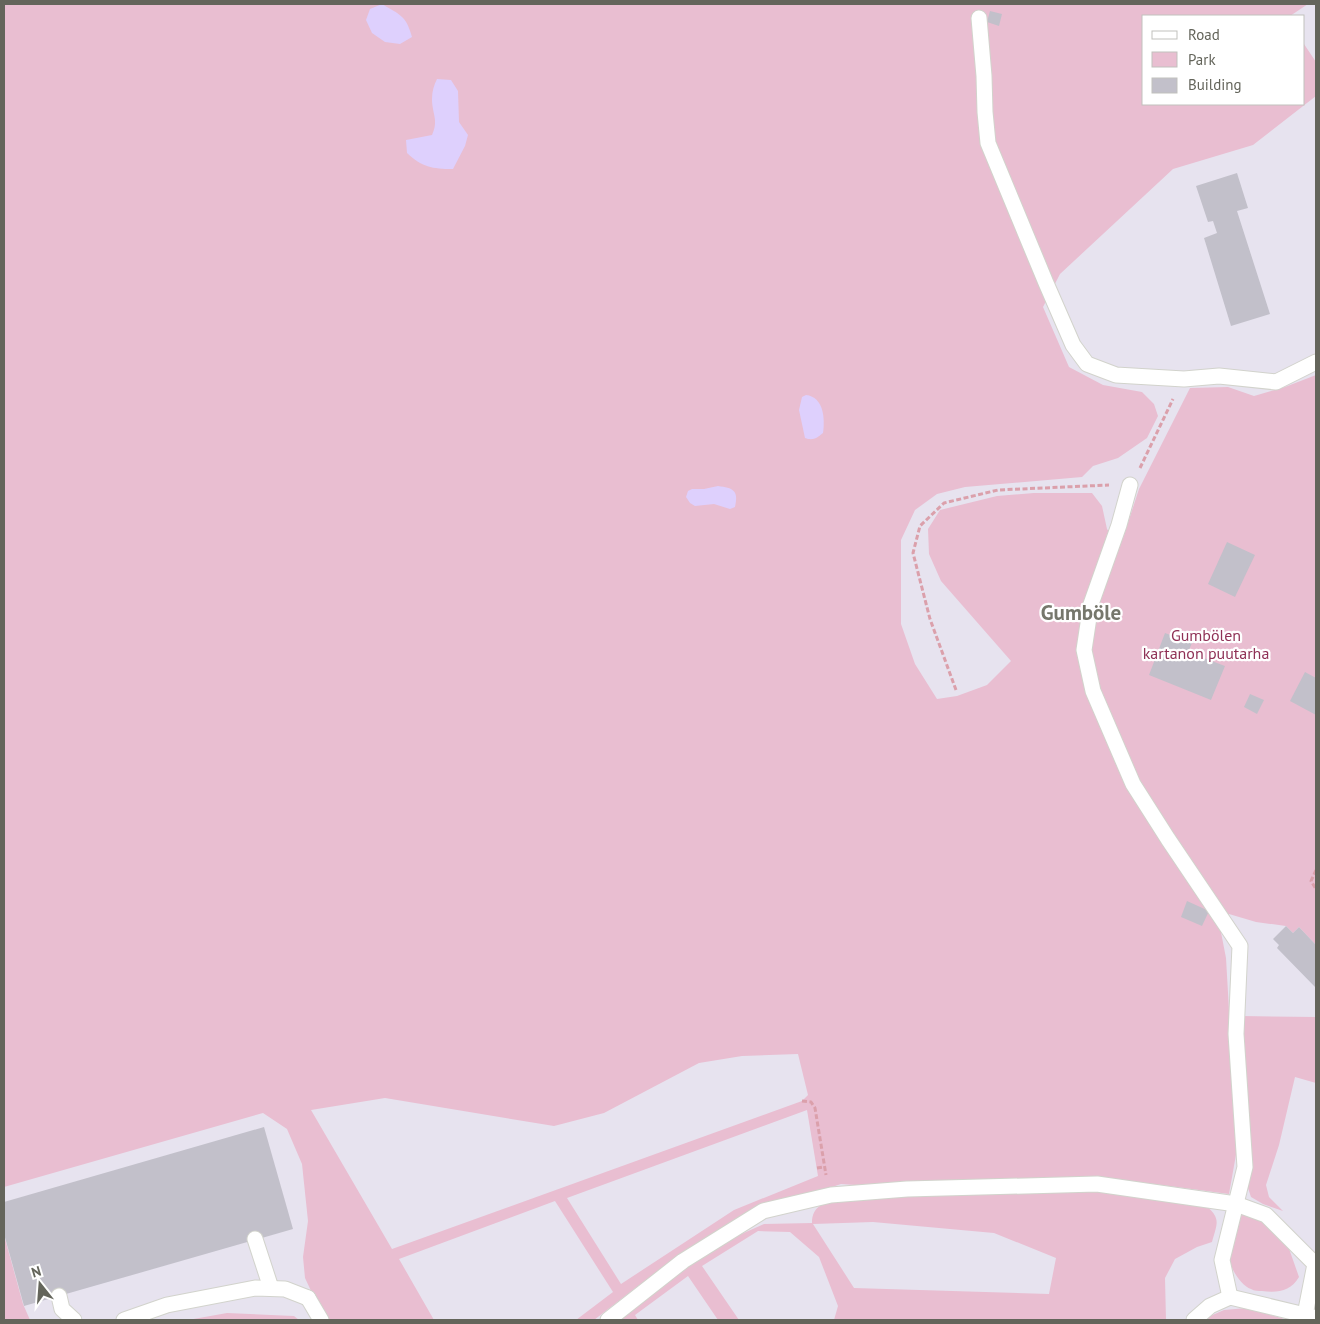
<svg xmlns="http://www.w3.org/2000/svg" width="1320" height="1324" viewBox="0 0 1320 1324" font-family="'PT Sans',sans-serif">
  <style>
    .green { fill: #e9bed1; fill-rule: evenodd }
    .sand { fill: #ded0fd }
    .building { fill: #c2c0ca }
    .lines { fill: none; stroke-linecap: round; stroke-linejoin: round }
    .lane-casing { stroke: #d2d3cc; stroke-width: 17 }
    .street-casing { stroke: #d2d3cc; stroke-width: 17 }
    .path { stroke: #dba0ab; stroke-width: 3; stroke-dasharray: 5 2.5; stroke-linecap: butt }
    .lane { stroke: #fff; stroke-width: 15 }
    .street { stroke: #fff; stroke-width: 15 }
    .labels { text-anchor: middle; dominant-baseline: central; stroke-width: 4.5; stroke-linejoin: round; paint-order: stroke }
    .park-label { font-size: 16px; fill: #8f3156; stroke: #fff }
    .district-label { font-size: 21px; font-weight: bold; fill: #76776c; stroke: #fff }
  </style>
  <rect width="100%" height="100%" fill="#e7e3ef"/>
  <g class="green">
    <path d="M4,4H1308L1290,16H1144V104H1304V44L1316,62V96L1253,145L1173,169L1060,274L1043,307L1069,367L1103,385L1142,392L1154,404L1158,416L1147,438L1118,458L1093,466L1082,477L965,487L937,494L915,510L901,540V624L915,664L937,699L957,696L987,685L1011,661L941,581L929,554L928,529L940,510L997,496L1034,493H1092L1102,506L1107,529L1111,535L1123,538L1139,489L1190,388L1228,387L1254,396L1285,387L1316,375V945L1299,927L1293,933L1286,926L1256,922L1229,914L1219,922L1226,958L1237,1149L1229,1194L1124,1180L1051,1178L855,1185L841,1184L817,1192L691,1249L638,1286L594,1320H576L613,1292L555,1201L399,1259L434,1320H326L320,1310L305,1278L303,1257L308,1221L302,1164L287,1129L263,1113L4,1187ZM798,1054L808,1095L802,1101L392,1249L311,1110L385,1098L554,1126L604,1113L699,1063L742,1056ZM807,1110L818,1176L734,1210L621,1284L567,1198Z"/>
    <path d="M1241,1016L1316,1017V1083L1295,1077L1279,1145L1266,1185L1269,1197L1283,1211L1263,1204L1251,1197L1246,1182Z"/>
    <path d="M1014,1191H1098L1203,1203C1221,1218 1218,1221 1212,1242L1197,1247L1175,1259L1165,1278L1166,1320H834L838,1306L819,1257L790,1232L758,1231L702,1266L739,1320H718L688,1276L635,1315L638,1320H613L667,1279L728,1240L764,1224L812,1223C812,1205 825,1203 840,1199ZM873,1222L994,1233L1056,1258L1049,1294L854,1288L813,1224Z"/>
    <path d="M1244,1213L1266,1219L1287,1243L1299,1277C1291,1291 1278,1293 1262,1291C1259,1291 1254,1291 1251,1289C1242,1286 1232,1271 1230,1262C1226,1246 1232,1231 1237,1216Z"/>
    <path d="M4,1235L23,1304L30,1320H4Z"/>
    <path d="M1247,1308L1288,1320H1201L1224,1310Z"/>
    <path d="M227,1313L294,1316L299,1320H188Z"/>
  </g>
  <g class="sand">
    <path d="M382,4C400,15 406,15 412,37L400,44L385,42L372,33L366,20L370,9Z"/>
    <path d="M437,79L451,80L458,91L459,122L468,135L465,146L453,169C432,169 422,167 407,153L406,140L432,135C439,120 432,114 432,99C432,91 434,85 437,79Z"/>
    <path d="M806,395C824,397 825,419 823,433C817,438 813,441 805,438L799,410L802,397Z"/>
    <path d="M718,486C733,488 739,490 735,507L730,509L714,504L695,506L690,503L686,497L688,491L692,489H704Z"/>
  </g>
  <g class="building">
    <path d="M990,11L1002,14L999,26L987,22Z"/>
    <path d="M1237,173L1248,208L1237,211L1270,314L1231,326L1204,238L1217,233L1213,221L1208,222L1196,186Z"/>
    <path d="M1227,542L1255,555L1235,597L1208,584Z"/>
    <path d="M1165,633L1192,643L1188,652L1225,666L1211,700L1149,675Z"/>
    <path d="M1305,672L1316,678V715L1290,701Z"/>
    <path d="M1250,694L1264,700L1257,714L1244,707Z"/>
    <path d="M1187,901L1209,911L1202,926L1181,917Z"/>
    <path d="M1286,926L1293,933L1299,927L1316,945V988L1277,948L1279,945L1273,939Z"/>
    <path d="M264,1127L293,1229L24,1306L4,1234V1202Z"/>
  </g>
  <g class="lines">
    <g class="lane-casing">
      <g id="lane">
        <path d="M1130,485L1119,525L1091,604L1084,650L1093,691L1133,784L1168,839L1240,946L1236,1034L1245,1167L1222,1260L1230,1297"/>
        <path d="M255,1239L271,1288"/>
        <path d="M59,1296L62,1309L74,1320"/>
        <path d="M124,1320L167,1305L255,1288L285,1289L308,1298"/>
        <path d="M608,1320L683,1261L763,1211L831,1195L907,1189L1097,1184L1236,1204L1266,1215L1315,1264L1305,1315"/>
      </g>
    </g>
    <g class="street-casing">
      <g id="street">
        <path d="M979,18L984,76L985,112L988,143L1046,283L1073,345L1087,364L1116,375L1184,379L1219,376L1276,382L1316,362"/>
        <path d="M308,1298L321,1320"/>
        <path d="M1194,1320L1210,1306L1230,1297L1305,1315L1316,1318"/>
      </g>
    </g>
    <g class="path">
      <path d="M1140,468L1173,399"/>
      <path d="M956,690L930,619L913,553L920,526L944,503L998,490L1109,485"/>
      <path d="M1316,870L1311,881L1316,889"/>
      <path d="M802,1101L811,1102L815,1108L826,1175"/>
      <path d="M817,1168L824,1167"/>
    </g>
    <use href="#lane" class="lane"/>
    <use href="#street" class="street"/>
  </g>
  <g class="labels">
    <g class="park-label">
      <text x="1206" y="635">Gumbölen<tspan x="1206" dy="18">kartanon puutarha</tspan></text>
    </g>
    <g class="district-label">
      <text x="1081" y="612">Gumböle</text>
    </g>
  </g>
  <rect width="1320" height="1324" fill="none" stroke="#64655b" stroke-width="10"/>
  <rect x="1142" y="15" width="162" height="90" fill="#ffffff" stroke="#c1c1bd"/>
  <rect x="1152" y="31" width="25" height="8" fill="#ffffff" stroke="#c1c1bd"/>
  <text x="1188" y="40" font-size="15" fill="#64655b">Road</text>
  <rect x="1152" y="52" width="25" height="15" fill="#e9bed1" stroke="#c1c1bd"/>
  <text x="1188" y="65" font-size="15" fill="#64655b">Park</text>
  <rect x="1152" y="78" width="25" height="15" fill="#c2c0ca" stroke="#c1c1bd"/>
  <text x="1188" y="90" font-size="15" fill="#64655b">Building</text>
  <g transform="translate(40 1284) rotate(343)" stroke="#ffffff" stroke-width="4" paint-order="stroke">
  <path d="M0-4L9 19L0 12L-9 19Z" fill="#64655b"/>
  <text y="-8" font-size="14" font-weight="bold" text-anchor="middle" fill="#64655b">N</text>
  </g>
</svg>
